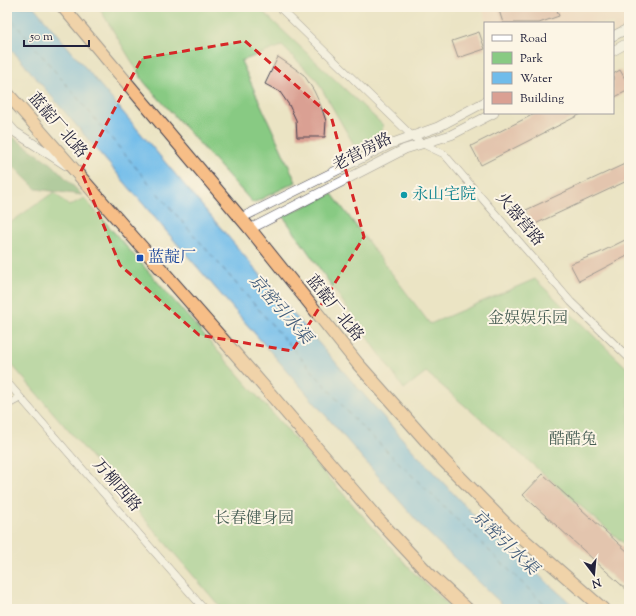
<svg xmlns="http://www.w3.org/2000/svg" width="636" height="616" viewBox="0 0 636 616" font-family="'Sorts Mill Goudy','Noto Serif SC',serif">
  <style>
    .built { fill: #f5d3c1 }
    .green { fill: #88ca83; stroke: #55765f }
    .forest { fill: #6eae71; stroke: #486856 }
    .water { fill: #70bcea; stroke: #496f92 }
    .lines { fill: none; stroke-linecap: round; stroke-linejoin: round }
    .ferry { stroke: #3d5878; stroke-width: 1; stroke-dasharray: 5 4; stroke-linecap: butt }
    .building { fill: #daa093 }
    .minor-casing { stroke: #403f50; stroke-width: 8 }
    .tertiary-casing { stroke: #403f50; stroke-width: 10 }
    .trunk-casing { stroke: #403f50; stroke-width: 14 }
    .minor { stroke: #fff; stroke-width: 7 }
    .tertiary { stroke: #fff; stroke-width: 9 }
    .trunk { stroke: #f7be87; stroke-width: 12 }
    .marked { fill: none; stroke: #d62828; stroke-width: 3; stroke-dasharray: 8 5; stroke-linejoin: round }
    .culture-dot { fill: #0f9aa8; stroke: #fcf5e5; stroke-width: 1.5 }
    .transit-dot { fill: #1a4fb4; stroke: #fcf5e5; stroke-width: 1.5 }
    .labels { text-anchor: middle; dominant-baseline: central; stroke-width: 4; stroke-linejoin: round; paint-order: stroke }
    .street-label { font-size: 16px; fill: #22223b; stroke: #fcf5e5 }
    .culture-label { font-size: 16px; fill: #0d838f; stroke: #fcf5e5; text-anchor: start }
    .transit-label { font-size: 16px; fill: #164399; stroke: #fcf5e5; text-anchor: start }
    .park-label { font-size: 16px; fill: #465d54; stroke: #fcf5e5 }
    .water-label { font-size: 17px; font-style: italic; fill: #3d5878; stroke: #fcf5e5 }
  </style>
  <rect width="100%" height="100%" fill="#fcf5e5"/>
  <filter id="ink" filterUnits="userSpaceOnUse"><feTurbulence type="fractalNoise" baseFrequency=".025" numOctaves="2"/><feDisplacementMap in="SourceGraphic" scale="8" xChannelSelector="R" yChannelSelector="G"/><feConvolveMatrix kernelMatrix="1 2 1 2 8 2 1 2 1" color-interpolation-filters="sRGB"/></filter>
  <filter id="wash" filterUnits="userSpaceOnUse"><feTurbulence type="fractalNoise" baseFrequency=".012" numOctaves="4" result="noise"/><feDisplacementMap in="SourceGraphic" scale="16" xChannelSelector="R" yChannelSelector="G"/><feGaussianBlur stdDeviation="0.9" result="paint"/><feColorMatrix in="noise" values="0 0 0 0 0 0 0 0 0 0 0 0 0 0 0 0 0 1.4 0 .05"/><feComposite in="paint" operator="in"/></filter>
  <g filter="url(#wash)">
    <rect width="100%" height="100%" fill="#ebe4c4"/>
    <path class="built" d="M482,7H629V28L613,34V23H487Z"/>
    <g class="green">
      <path d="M104,7H258L383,125L381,138L357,150L316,79L282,46L241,61L296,182L253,203L144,82L100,9Z"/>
      <path d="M54,192L69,206L84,198L329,478L414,573L453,609H222L7,359V225Z"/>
      <path d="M332,194L430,324L535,279L629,370V548L426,372L404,389L283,216Z"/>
    </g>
    <path class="forest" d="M7,133L53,165L82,195L36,189L7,160Z"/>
    <path class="water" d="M7,7H34L296,317L414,452L488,530L577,609H507L423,528L167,232L7,44Z"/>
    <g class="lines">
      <path class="ferry" d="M7,14L159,195L355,420L549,609"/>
    </g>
    <g id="blocks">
      <g class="building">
        <path d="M498,7H556L559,16L539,23H503Z"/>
        <path d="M479,32L485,49L458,58L452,41Z"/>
        <path d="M278,57L293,67L304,75L314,91L321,106L326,121L325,137H297L296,120L289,105L280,92L265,84Z"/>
        <path d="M620,70L629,86V90L613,98V74Z"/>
        <path d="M536,113H583L481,165L471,146Z"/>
        <path d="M629,162V180L533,225L526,210Z"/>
        <path d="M629,238V255L579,281L570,264L599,253Z"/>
        <path d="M543,474L629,553V592L523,495Z"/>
      </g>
    </g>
  </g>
  <g filter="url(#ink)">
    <use href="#blocks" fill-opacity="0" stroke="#403f50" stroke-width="1"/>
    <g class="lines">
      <g class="minor-casing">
        <g id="minor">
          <path d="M279,7L412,136L423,144L444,154L571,302L629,358"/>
          <path d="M7,382L204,609"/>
          <path d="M7,405L20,398"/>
        </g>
      </g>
      <g class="tertiary-casing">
        <g id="tertiary">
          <path d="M613,36L629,28"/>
          <path d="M613,51L629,42"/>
          <path d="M7,123L15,132L66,165"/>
          <path d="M241,218L390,144L438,127L485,102"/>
          <path d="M250,229L405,149L451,135L494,113"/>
        </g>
      </g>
      <g class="trunk-casing">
        <g id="trunk">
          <path d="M63,7L250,229L358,364L444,461L507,525L603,609"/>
          <path d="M7,93L267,390L376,517L429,574L467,609"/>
        </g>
      </g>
      <use href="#minor" class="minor"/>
      <use href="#tertiary" class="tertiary"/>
      <use href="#trunk" class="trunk"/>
    </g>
  </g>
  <path d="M0 0H636V616H0ZM245,41L331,116L364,237L292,351L199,335L120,265L81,171L142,58Z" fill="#ebe4c4" fill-opacity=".55" fill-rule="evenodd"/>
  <path class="marked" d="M245,41L331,116L364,237L292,351L199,335L120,265L81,171L142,58Z"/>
  <circle class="culture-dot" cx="404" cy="195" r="4"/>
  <rect class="transit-dot" x="136" y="254" width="8" height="8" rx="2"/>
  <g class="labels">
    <g class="street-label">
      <text transform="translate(57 126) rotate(49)">蓝靛厂北路</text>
      <text transform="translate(363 153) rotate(-27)">老营房路</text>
      <text transform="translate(519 220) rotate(50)">火器营路</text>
      <text transform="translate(334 309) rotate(51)">蓝靛厂北路</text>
      <text transform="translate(116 486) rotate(49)">万柳西路</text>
    </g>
    <g class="culture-label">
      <text x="412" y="195">永山宅院</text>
    </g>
    <g class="transit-label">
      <text x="148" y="258">蓝靛厂</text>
    </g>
    <g class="park-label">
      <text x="528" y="319">金娱娱乐园</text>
      <text x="573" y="440">酷酷兔</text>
      <text x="254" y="519">长春健身园</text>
    </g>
    <g class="water-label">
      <text transform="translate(280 310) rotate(49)">京密引水渠</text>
      <text transform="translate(504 543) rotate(44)">京密引水渠</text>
    </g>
  </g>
  <rect width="636" height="616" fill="none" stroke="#fcf5e5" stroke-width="24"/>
  <rect x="484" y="22" width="130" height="92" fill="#fcf5e5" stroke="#a5a1a1"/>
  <rect x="492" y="35" width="20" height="6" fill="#ffffff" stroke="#a5a1a1"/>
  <text x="520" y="42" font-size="12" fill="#22223b">Road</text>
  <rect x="492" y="52" width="20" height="12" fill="#88ca83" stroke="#a5a1a1"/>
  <text x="520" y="62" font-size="12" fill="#22223b">Park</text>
  <rect x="492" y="72" width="20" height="12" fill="#70bcea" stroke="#a5a1a1"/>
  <text x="520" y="82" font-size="12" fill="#22223b">Water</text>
  <rect x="492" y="92" width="20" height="12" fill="#daa093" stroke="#a5a1a1"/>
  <text x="520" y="102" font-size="12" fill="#22223b">Building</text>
  <g transform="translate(594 574) rotate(164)" stroke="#fcf5e5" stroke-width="3" paint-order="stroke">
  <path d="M0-3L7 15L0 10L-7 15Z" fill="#22223b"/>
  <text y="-6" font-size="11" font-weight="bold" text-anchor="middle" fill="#22223b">N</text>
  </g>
  <path d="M24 40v6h65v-6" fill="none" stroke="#22223b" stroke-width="2"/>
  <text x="30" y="40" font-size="12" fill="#22223b" stroke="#fcf5e5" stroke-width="3" paint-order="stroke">50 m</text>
</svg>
